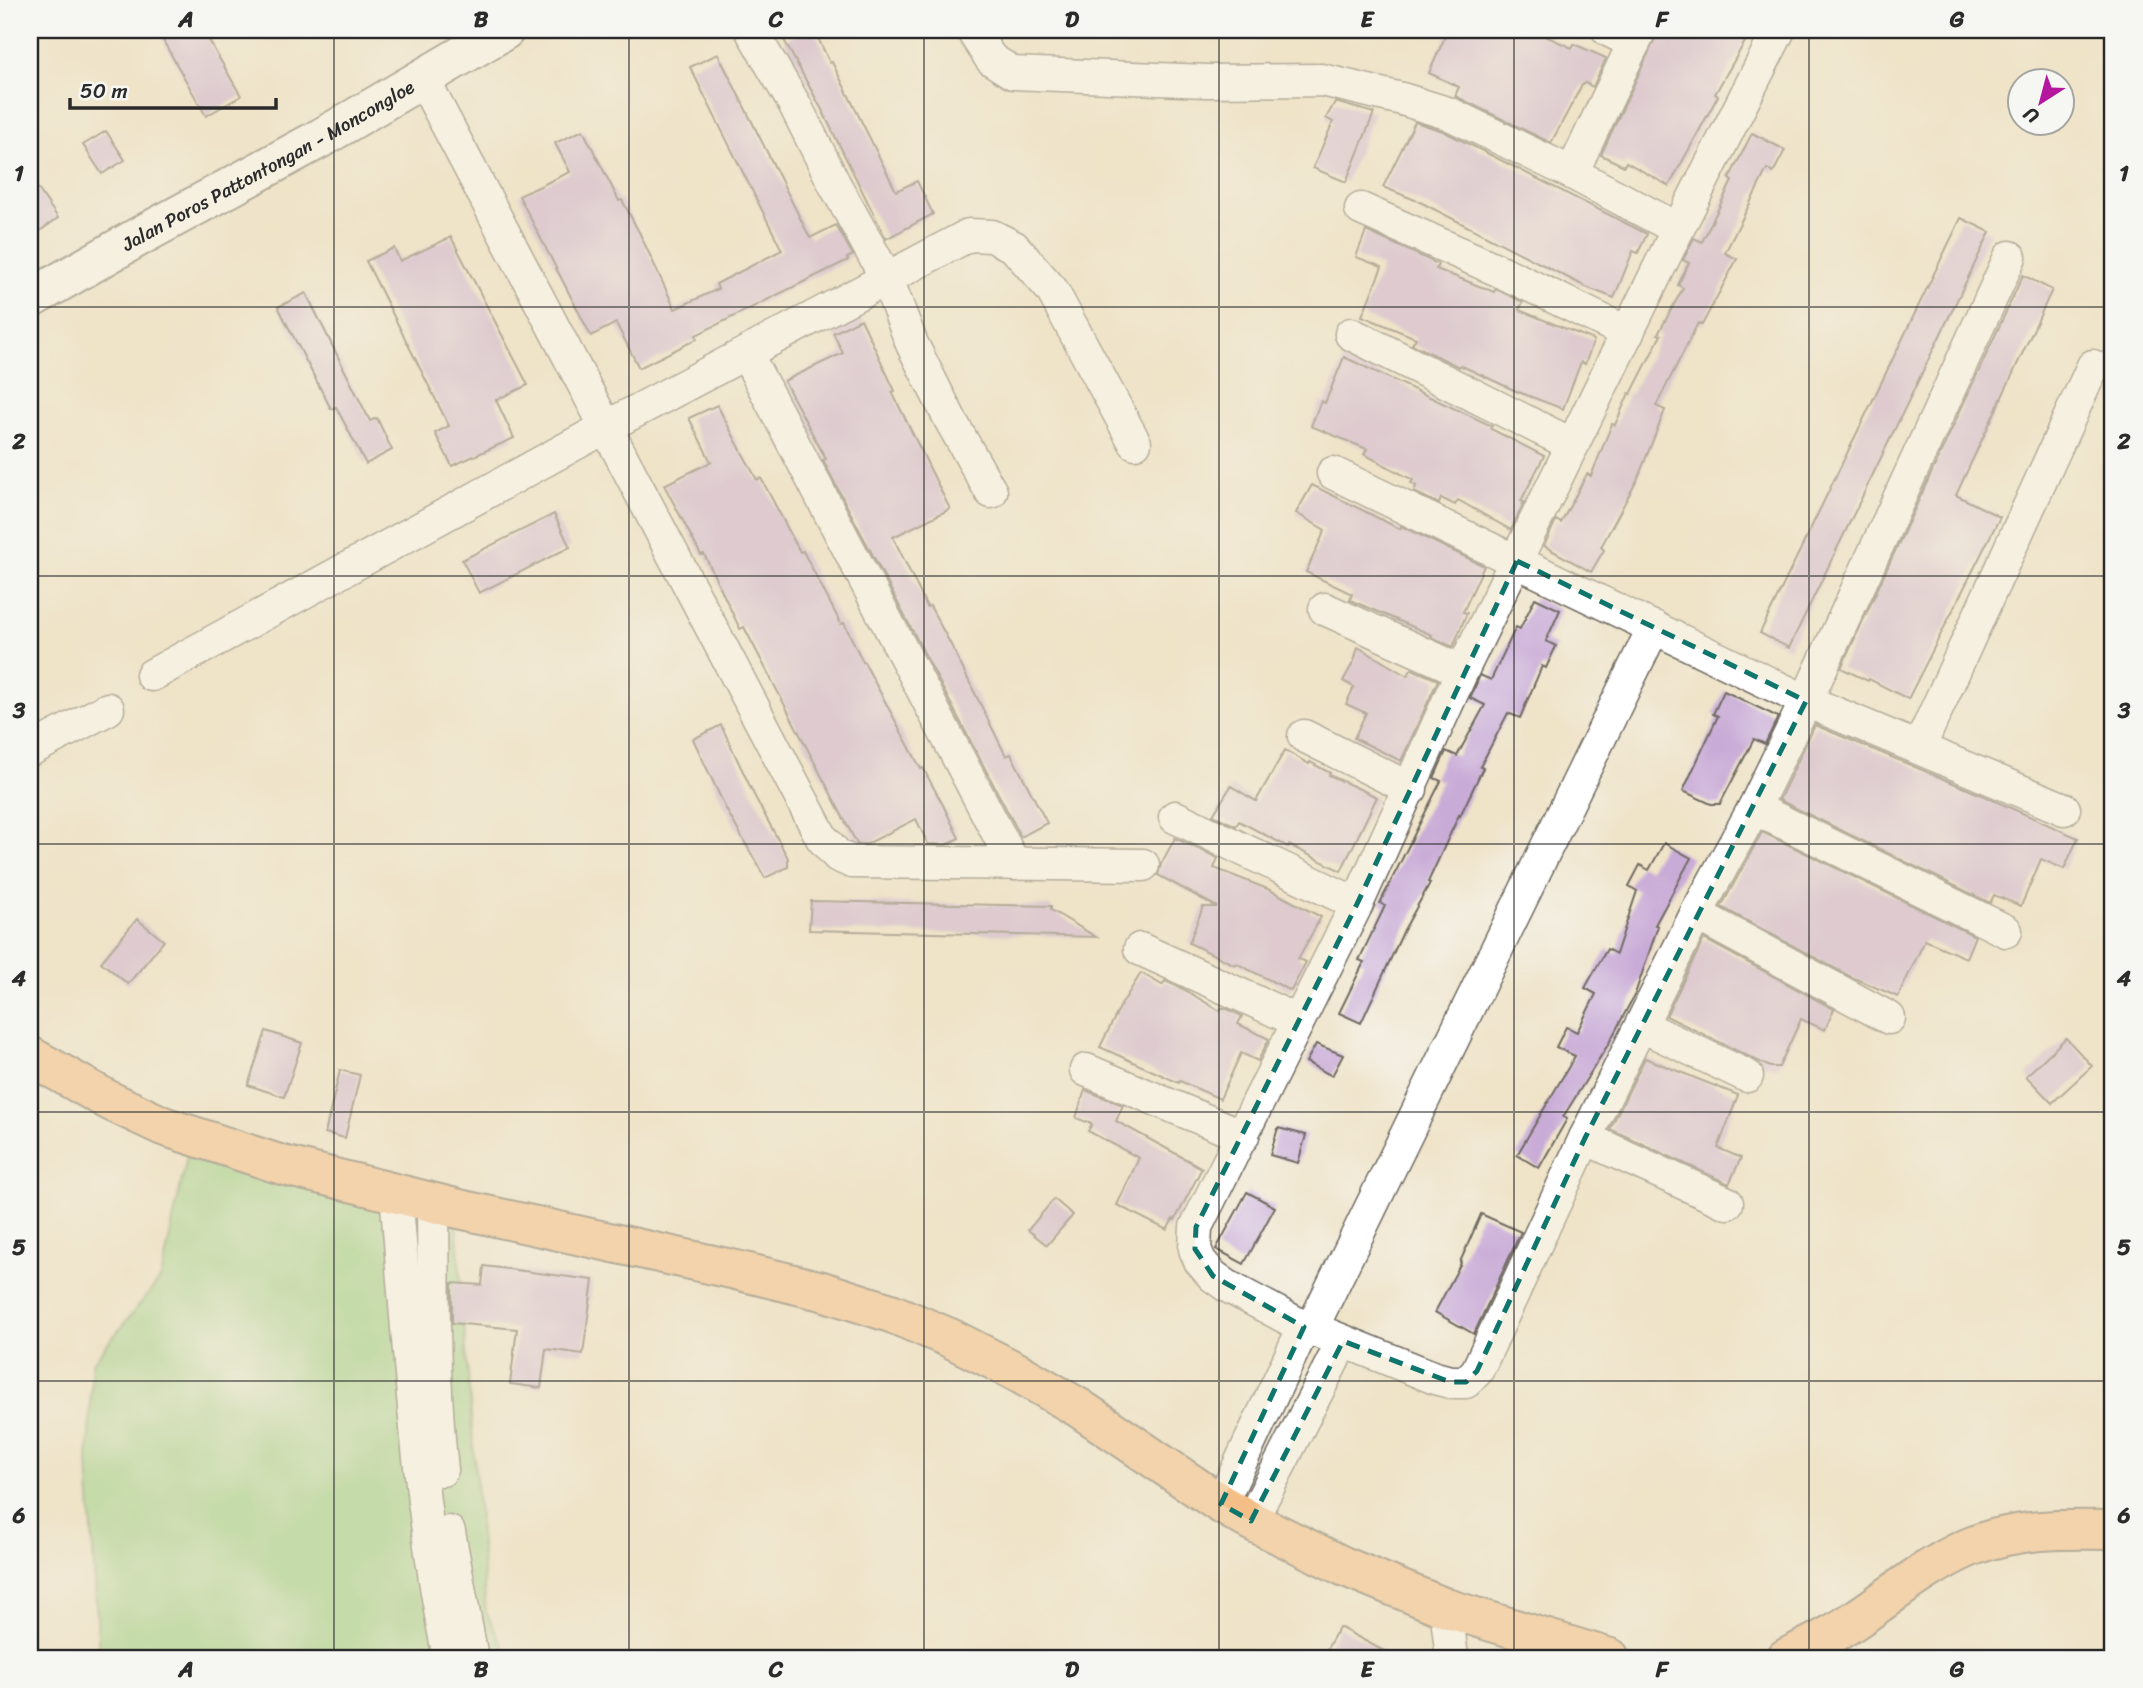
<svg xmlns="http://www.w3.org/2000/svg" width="2143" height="1688" viewBox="0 0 2143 1688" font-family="Sriracha,sans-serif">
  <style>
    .green { fill: #95d085; stroke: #607e58; stroke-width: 2 }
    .building { fill: #c9abd7 }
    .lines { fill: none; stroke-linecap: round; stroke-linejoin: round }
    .minor-casing { stroke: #706b62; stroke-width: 35 }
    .tertiary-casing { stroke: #706b62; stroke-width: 42 }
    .primary-casing { stroke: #706b62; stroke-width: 42 }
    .minor { stroke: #fff; stroke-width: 32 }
    .tertiary { stroke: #fff; stroke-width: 38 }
    .primary { stroke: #f6be87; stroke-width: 38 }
    .marked { fill: none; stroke: #0f766e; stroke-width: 5; stroke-dasharray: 14 9; stroke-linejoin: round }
    .grid { fill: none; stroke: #2b2b2b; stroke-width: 2; stroke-opacity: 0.55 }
    .labels { text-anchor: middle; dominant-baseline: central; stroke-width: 5; stroke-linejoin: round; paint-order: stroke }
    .street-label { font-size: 19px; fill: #2b2b2b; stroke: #f6f6f2 }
    .neatline { fill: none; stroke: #2b2b2b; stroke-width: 2.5 }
    .grid-label { font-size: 23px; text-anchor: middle; font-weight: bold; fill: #2b2b2b }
  </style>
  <rect width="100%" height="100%" fill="#f6f6f2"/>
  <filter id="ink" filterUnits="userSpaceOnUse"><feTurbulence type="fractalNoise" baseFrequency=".0143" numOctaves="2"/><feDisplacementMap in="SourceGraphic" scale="14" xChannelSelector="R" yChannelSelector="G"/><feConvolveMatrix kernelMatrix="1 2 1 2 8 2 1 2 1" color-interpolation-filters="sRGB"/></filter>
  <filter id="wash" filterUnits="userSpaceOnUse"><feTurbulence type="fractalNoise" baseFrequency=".00686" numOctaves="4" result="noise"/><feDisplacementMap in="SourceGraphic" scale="28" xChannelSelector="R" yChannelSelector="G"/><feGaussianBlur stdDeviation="1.57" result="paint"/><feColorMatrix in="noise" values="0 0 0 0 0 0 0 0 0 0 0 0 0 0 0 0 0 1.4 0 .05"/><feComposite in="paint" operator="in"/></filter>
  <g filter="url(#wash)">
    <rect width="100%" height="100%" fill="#efe3c8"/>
    <path class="green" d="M191,1137L454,1193L486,1612L509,1658H92L99,1653L88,1463L92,1363L161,1278Z"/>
    <g id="blocks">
      <g class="building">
        <path d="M157,30H203L241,96L206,116Z"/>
        <path d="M806,30H814L830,63L832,62L896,191L917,181L933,214L886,239L821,108L784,40Z"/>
        <path d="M1448,30H1532L1572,48L1574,44L1606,58L1593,87L1585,83L1582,85L1551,143L1455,96L1459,87L1429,73Z"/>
        <path d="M1659,30H1747L1742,38L1746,40L1715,94L1718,96L1669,186L1626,162L1624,166L1601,155Z"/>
        <path d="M718,54L810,238L836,225L853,255L847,258L848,260L696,335L697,339L639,368L616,323L591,336L519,196L570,172L555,143L583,130L619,201L622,200L640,234L675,309L718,289L716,284L782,250L690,67Z"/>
        <path d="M1335,102L1374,113L1346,182L1313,168L1333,122L1326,118Z"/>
        <path d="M1415,122L1443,131L1647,234L1638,253L1633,251L1614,298L1586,287L1420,202L1383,187Z"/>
        <path d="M106,131L125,160L102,174L83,145Z"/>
        <path d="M1752,133L1785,150L1773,173L1767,169L1725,253L1737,259L1702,325L1698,323L1656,406L1665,410L1637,480L1601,547L1604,550L1591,572L1544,546L1556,520L1561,523L1587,474L1591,476L1612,424L1615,425L1629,393L1631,394L1661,335L1658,334L1683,288L1678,285L1689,263L1683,260L1694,238L1702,242L1732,181L1729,179Z"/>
        <path d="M30,177L58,218L30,238Z"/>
        <path d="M1961,218L1990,232L1789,648L1760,633Z"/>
        <path d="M1366,231L1438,264L1436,269L1494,292L1496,289L1523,302L1519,310L1594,340L1585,364L1581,362L1563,409L1516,391L1460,365L1459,367L1412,344L1416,338L1362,316L1382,267L1356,257Z"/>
        <path d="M451,237L528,385L496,400L514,438L452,466L435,433L449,426L366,261L394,248L400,261Z"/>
        <path d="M2023,275L2052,290L1956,495L2000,517L1908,699L1869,679L1868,681L1841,668Z"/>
        <path d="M306,293L370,421L377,418L392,450L366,464L336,407L331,409L278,307Z"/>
        <path d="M861,319L895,391L892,392L950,509L893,537L927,607L930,606L950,643L1006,756L1011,754L1047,823L1021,837L829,472L823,460L826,459L784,381L843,353L833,333Z"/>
        <path d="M1344,357L1492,426L1491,429L1544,456L1521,501L1524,502L1511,530L1458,500L1455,505L1441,498L1439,504L1414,492L1416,486L1411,483L1413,480L1364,454L1367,449L1311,426L1321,401L1325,403Z"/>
        <path d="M717,405L757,480L761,478L800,552L803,551L841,624L844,623L863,662H864L921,769L923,768L943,805L959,838L946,845L928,844L916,819L867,844H857L744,627L740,629L704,554L701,555L664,485L711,462L689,418Z"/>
        <path d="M1312,485L1400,529L1401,526L1484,566L1463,612L1467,613L1453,647L1431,637L1432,635L1350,600L1352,594L1306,572L1325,530L1296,513Z"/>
        <path d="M554,514L570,547L479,593L462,560Z"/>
        <path d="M1535,598L1560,610L1546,641L1556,646L1546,668L1542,666L1520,718L1508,713L1480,767L1483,768L1460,816L1459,815L1428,882L1430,883L1404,930L1361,1023L1339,1013L1364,962L1359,960L1385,906L1380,903L1441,781L1434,778L1446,751L1457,756L1485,705L1470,698L1480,675L1491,680L1516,627L1520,629Z"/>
        <path d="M1358,647L1407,676L1412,669L1438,680L1401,761L1354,738L1366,713L1346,704L1354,687L1343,681L1354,661Z"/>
        <path d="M1724,691L1778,717L1765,744L1754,739L1720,804H1711L1683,791L1718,716L1713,714Z"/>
        <path d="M721,725L755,797L788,858V867L765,878L726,809L693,739Z"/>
        <path d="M1815,725L1984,796L2078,838L2064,869L2041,859L2021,906L1994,895L1990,903L1779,800Z"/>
        <path d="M1285,750L1309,764L1310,762L1330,773L1329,775L1377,797L1341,871L1289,845L1288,847L1239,821L1236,826L1213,815L1231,786L1256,801Z"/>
        <path d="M1762,832L1975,936L1966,958L1925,940L1898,997L1849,976L1721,907Z"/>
        <path d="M1175,838L1218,858L1214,868L1270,890L1321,917L1298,959L1306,962L1291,991L1236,963L1235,965L1189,943L1203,907H1217L1158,875L1161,864Z"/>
        <path d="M1664,843L1691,858L1655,925L1658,926L1635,994L1609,1043L1563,1117L1567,1119L1539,1168L1517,1155L1575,1056L1556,1047L1566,1027L1577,1032L1596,994L1585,988L1607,949L1616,954L1637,891L1629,886L1640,865L1649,870Z"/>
        <path d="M811,901L1051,906V910L1096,937L809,930Z"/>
        <path d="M137,919L164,941L128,984L101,962Z"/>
        <path d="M1704,939L1834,1009L1825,1030L1801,1019L1779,1067H1770L1666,1016Z"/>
        <path d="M1141,973L1162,985L1165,981L1183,989L1220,1011L1221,1008H1225L1242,1016L1238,1024L1269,1039L1258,1061L1241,1053L1220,1099L1180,1081L1179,1083L1100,1047L1121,1005Z"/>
        <path d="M266,1031L302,1043L284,1097L248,1085Z"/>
        <path d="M2066,1038L2092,1066L2052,1103L2026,1076Z"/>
        <path d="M1316,1044L1343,1055L1332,1076L1306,1062Z"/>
        <path d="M1645,1058L1738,1095L1718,1148L1741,1158L1729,1184L1610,1129Z"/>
        <path d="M340,1070L360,1075L345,1138L325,1133Z"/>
        <path d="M1085,1090L1123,1105L1116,1121L1202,1168L1175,1220L1173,1219L1167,1230L1117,1205L1139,1158L1088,1131L1092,1124L1076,1118Z"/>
        <path d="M1278,1128L1306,1135L1298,1163L1270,1155Z"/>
        <path d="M1247,1192L1275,1207L1244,1264L1216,1249Z"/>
        <path d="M1054,1199L1073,1215L1047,1245L1028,1230Z"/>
        <path d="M1481,1214L1521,1232L1474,1334L1435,1312L1461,1263L1460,1262Z"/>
        <path d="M484,1266L593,1280L583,1354L546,1349L541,1388L510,1384L517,1329L452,1323V1283L482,1285Z"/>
        <path d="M1339,1627L1397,1658H1322Z"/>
      </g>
    </g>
  </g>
  <g filter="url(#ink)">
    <use href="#blocks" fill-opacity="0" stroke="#706b62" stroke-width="2"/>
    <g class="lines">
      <g class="minor-casing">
        <g id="minor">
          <path d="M751,30L795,105L835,185L887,279L912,344L951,421L991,492"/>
          <path d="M972,30L991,59L1013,73L1206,81L1322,80L1402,99L1450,114L1572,173L1678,229"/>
          <path d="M1608,30L1634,43"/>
          <path d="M1779,30L1678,229L1462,671L1357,904L1196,1227L1195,1249L1200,1261L1213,1276L1227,1286L1304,1327L1331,1336L1435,1378L1450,1382H1466L1477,1371L1585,1138L1696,914L1754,808L1806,701L2010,257"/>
          <path d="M423,79L822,838L838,856L852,862L1143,865"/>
          <path d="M1572,173L1640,30"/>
          <path d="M1361,209L1500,271L1628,333"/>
          <path d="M1351,334L1573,445"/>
          <path d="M746,353L1014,864"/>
          <path d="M1333,473L1806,701L2064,809"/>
          <path d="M1325,609L1462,671"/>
          <path d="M152,675L606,427L969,235L992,236L1014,247L1052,290L1135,443"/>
          <path d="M1304,736L1411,789"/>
          <path d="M1919,748L2093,366"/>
          <path d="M30,750L108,709"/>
          <path d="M1754,808L2006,931"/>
          <path d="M1175,817L1357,904"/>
          <path d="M1696,914L1889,1018"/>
          <path d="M1140,949L1298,1021"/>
          <path d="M1642,1026L1747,1076"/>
          <path d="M1086,1070L1243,1136"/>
          <path d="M1585,1138L1727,1203"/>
          <path d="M396,1193C409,1348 418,1505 449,1658"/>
          <path d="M433,1202C434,1292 432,1381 442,1470"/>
          <path d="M1311,1330L1654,627"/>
          <path d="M1221,1504L1304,1327"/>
          <path d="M1251,1521L1343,1341"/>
          <path d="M449,1532L472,1658"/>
          <path d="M1446,1608L1452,1658"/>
        </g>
      </g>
      <g class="tertiary-casing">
        <g id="tertiary">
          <path id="s1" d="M30,299L140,236L321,138L505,30"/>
        </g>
      </g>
      <g class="primary-casing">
        <g id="primary">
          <path d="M30,1056L110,1101L163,1126L282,1165L459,1209L736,1270L822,1291L891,1313L950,1338L1017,1372L1079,1408L1221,1504L1251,1521L1343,1566L1446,1608L1610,1658"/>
          <path d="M1786,1658C1808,1647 1831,1636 1852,1622C1891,1596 1926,1566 1970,1547C2015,1528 2066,1529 2113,1530"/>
        </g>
      </g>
      <use href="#minor" class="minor"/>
      <use href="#tertiary" class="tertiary"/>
      <use href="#primary" class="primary"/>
    </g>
  </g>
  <path d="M0 0H2143V1688H0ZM1517,561L1806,701L1585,1138L1477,1371L1466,1382H1450L1343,1341L1251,1521L1221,1504L1304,1327L1213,1276L1195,1249L1196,1227L1357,904Z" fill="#efe3c8" fill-opacity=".55" fill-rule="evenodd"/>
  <path class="marked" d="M1517,561L1806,701L1585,1138L1477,1371L1466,1382H1450L1343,1341L1251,1521L1221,1504L1304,1327L1213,1276L1195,1249L1196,1227L1357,904Z"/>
  <path class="grid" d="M334,30V1658M629,30V1658M924,30V1658M1219,30V1658M1514,30V1658M1809,30V1658M30,307H2113M30,576H2113M30,844H2113M30,1112H2113M30,1381H2113"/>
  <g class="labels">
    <g class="street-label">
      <text stroke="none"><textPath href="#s1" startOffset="273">Jalan Poros Pattontongan - Moncongloe</textPath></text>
    </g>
  </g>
  <rect width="2143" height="1688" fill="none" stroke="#f6f6f2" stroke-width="77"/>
  <g transform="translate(2041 102) rotate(216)"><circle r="33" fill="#f6f6f2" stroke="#a5a5a2" stroke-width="2"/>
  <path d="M0-5L12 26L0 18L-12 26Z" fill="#b5179e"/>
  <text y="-10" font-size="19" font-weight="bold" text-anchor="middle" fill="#2b2b2b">U</text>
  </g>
  <path d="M70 98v10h206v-10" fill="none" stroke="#2b2b2b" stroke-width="3.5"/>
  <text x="80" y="98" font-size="21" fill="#2b2b2b" stroke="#f6f6f2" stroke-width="5" paint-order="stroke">50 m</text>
  <rect x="38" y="38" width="2066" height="1612" class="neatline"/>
  <g class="grid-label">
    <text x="186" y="27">A</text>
    <text x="481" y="27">B</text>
    <text x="776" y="27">C</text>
    <text x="1072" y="27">D</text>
    <text x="1367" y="27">E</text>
    <text x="1662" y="27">F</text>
    <text x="1957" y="27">G</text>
    <text x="19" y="181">1</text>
    <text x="2124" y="181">1</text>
    <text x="19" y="449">2</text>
    <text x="2124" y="449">2</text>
    <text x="19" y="718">3</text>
    <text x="2124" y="718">3</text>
    <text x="19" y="986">4</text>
    <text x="2124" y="986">4</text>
    <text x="19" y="1255">5</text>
    <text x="2124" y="1255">5</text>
    <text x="19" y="1523">6</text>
    <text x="2124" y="1523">6</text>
    <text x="186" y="1677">A</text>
    <text x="481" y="1677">B</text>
    <text x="776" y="1677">C</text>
    <text x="1072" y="1677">D</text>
    <text x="1367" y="1677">E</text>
    <text x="1662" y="1677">F</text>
    <text x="1957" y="1677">G</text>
  </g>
</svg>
